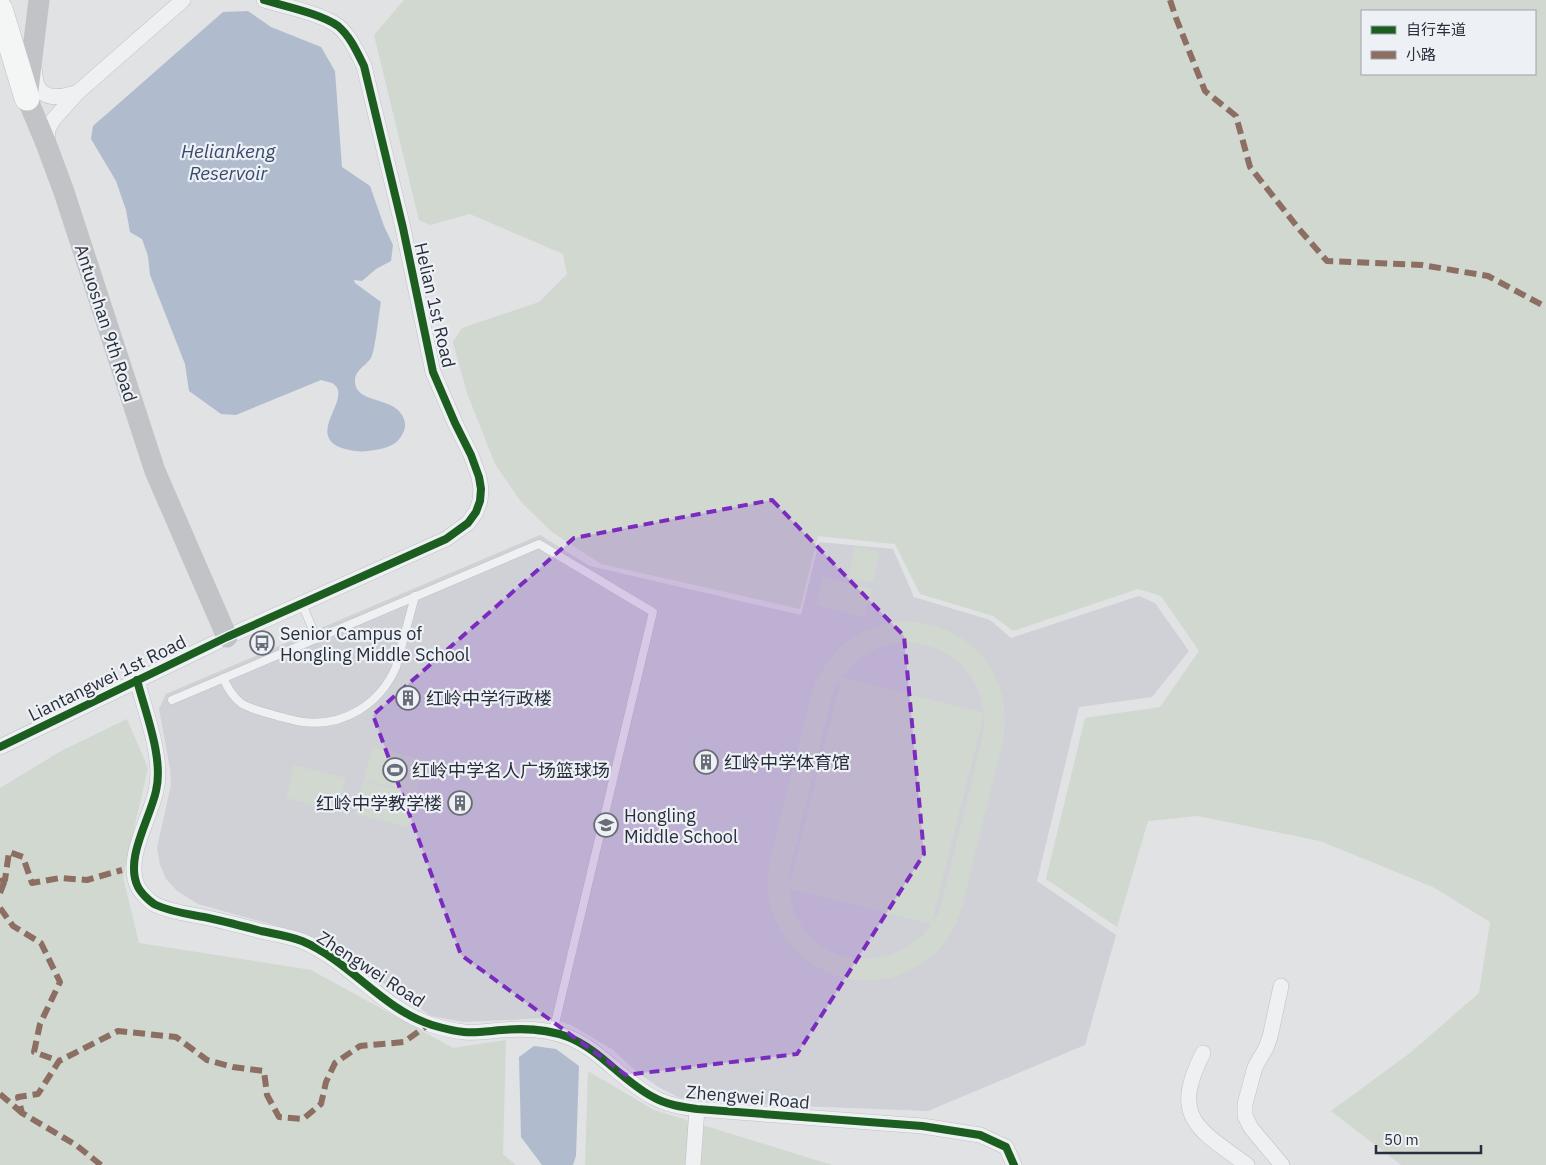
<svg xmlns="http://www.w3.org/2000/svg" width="1546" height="1165" viewBox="0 0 1546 1165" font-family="'IBM Plex Sans','Noto Sans SC',sans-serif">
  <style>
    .built { fill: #cfd1d7 }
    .green { fill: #d0d8d0; fill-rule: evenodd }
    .water { fill: #b0bcce }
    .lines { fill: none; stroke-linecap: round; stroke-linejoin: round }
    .lane-casing { stroke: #bec0c2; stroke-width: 9 }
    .street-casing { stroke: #bec0c2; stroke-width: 16 }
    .primary-casing { stroke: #bdbfc2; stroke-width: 26 }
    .lane { stroke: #eff0f2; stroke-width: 8 }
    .street { stroke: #eff0f2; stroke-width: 15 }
    .secondary { stroke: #c1c3c7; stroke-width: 21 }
    .primary { stroke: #f4f5f5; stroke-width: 25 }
    .quiet { stroke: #8d6e63; stroke-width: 6; stroke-dasharray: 12 6; stroke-linecap: butt }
    .cycleway-casing { stroke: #edf0f4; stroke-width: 11 }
    .cycleway { stroke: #1b5e20; stroke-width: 8 }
    .marked { fill: #7b2cbf; fill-opacity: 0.2; stroke: #7b2cbf; stroke-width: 4; stroke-dasharray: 10 6; stroke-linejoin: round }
    .labels { text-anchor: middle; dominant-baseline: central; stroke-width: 4.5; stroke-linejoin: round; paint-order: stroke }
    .street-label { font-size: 18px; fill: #292e3c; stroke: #edf0f4 }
    .poi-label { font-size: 18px; fill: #292e3c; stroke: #edf0f4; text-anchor: start }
    .water-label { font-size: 19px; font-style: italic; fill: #374a6c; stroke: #edf0f4 }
  </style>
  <rect width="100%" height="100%" fill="#e0e2e4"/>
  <path class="built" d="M540,535L590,566L801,615L819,542L893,549L914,597L990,620L1011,638L1139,596L1155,603L1189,651L1152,697L1079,707L1037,881L1116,935L1085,1045L928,1111L698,1102L678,1097L660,1088L637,1072L613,1050L571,1025L559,1021L548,1018L464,1022L431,1016L341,954L302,933L198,904L177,891L166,879L160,865L157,848L171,785L170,769L159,709L166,694Z"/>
  <g class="green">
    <path d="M404,0H1546V1165H1401L1331,1111L1410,1053L1479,993L1490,922L1433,887L1320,841L1198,816L1148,821L1117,927L1046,879L1085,718L1160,707L1199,651L1161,596L1138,589L1013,631L993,616L920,594L895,544L818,536L800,609L601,564L552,532L521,502L495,464L467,393L453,342L462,328L539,302L567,274L563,254L470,214L430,225L419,220L374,35ZM1362,11H1535V74H1362Z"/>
    <path d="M855,546L880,552L873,583L848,577Z"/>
    <path d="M823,577L872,589L865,617L816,605Z"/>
    <path d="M906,621C974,626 1014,675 1003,742L962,907C959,917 955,926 950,935C939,952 922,965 904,973C850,996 787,964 771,908C766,892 767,876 770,859L811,695C827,649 858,625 906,621ZM906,642C948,645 979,670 984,713L842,677C857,655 880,644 906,642ZM841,680L789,886V876L791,864L831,701L835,689ZM984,715V726L982,738L942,901L938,913L932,922ZM789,889L931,924V925C888,983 796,964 789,889Z"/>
    <path d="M127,719L148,768L123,877L139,943L311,970L453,1048L506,1040L503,1154L516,1165H0V788L61,751Z"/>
    <path d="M372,747L425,760L417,793L364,780Z"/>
    <path d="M294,765L346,778L338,811L286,798Z"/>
    <path d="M363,781L416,794L408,827L355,814Z"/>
    <path d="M588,1071L654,1110L832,1165H585Z"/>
  </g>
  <g class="water">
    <path d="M248,11L271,27L321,47L335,71L342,167L370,186L384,226L393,245L391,261L376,269L362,281L354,280L355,283L381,302C379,312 375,352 371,358C365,367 354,370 355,383C357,403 392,397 402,415C406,422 406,427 403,433C398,445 386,448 375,450C365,452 355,452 345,449C301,436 356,397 332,383C329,382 324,381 321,380L236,415L221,414L189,391L185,364L150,275L148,256L142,239L130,232L126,210L116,181L91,139L93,126L223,12Z"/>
    <path d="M534,1046L556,1049L579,1066L576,1156L573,1165H542L521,1137L519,1057Z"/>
  </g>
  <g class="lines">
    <g class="lane-casing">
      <g id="lane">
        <path d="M302,604L317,639"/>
        <path d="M223,678C237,708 247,707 277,716C286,718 294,721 303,722C344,727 380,704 396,667L415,596"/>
        <path d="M172,700L539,544L653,612L553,1032"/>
      </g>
    </g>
    <g class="street-casing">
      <g id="street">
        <path d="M34,68C35,73 35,80 37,85C44,102 64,97 78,92"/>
        <path d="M47,145L48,129L53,120L78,92L183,0"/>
        <path d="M137,680C145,712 164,758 156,791C150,819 124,859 138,887C141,893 150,902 156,905C171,912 188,914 204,917C223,921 242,926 261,931C275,934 289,936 302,941C350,961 382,1009 432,1025C442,1028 453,1031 464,1032C477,1033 489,1031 502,1030C524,1028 547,1029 568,1037C601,1050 622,1081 653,1097C667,1105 682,1107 697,1109L922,1126L980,1135L1006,1147L1014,1165"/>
        <path d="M0,747L227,637L446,539L468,523L476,512L480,501L481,489L479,477L471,455L455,423L433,372L403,228L364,66C357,52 350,36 338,26C322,14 284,6 264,0"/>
        <path d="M1281,986L1270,1037L1266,1048L1255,1067L1245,1104V1116L1251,1128L1282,1165"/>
        <path d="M1203,1053C1170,1118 1198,1129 1247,1165"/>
        <path d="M693,1165L697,1109"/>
      </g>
    </g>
    <g class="primary-casing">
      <path id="primary" d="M0,9L27,98"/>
    </g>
    <use href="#lane" class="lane"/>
    <use href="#street" class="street"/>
    <path class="secondary" d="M39,0L27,98L47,146L64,192L155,471L227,637"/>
    <use href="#primary" class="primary"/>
    <g class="quiet">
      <path d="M1170,0L1176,18L1205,91L1236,116L1250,167L1299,229L1327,261L1422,265L1488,276L1546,307"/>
      <path d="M0,881L5,880L9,852L23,857L32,883L60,878L87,880L122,870"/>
      <path d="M0,893L5,880"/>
      <path d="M0,908L13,926L41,943L60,982L40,1024L34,1052L59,1061"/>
      <path d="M0,1094L22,1113"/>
      <path d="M101,1165L76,1145L22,1113L18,1097L38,1094L59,1061L118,1031L176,1037L207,1060L233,1067L264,1071L267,1095L279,1117L303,1119L321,1104L326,1082L335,1063L360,1046L404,1042L429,1024"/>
    </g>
    <g class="cycleway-casing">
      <g id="cycleway">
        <path d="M137,680C145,712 164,758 156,791C150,819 124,859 138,887C141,893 150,902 156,905C171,912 188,914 204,917C223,921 242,926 261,931C275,934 289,936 302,941C350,961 382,1009 432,1025C442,1028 453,1031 464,1032C477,1033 489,1031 502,1030C524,1028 547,1029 568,1037C601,1050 622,1081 653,1097C667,1105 682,1107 697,1109L922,1126L980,1135L1006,1147L1014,1165"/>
        <path d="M0,747L227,637L446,539L468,523L476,512L480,501L481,489L479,477L471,455L455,423L433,372L403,228L364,66C357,52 350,36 338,26C322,14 284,6 264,0"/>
      </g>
    </g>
    <use href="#cycleway" class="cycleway"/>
  </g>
  <path class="marked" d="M772,500L904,636L924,854L797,1054L626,1075L461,955L373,715L574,538Z"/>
  <defs>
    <g id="bus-ring" transform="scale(1.25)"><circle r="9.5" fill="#edf0f4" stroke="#696d77" stroke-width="1.5"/><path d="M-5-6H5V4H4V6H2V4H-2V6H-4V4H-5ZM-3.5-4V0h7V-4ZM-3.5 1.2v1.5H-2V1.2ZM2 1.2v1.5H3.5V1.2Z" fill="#696d77"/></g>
    <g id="building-ring" transform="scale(1.25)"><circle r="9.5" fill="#edf0f4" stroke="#696d77" stroke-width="1.5"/><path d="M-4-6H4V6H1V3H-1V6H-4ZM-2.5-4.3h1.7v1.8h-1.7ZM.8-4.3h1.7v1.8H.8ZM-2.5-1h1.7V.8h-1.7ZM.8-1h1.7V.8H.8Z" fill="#696d77"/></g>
    <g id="stadium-ring" transform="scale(1.25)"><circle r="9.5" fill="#edf0f4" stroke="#696d77" stroke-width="1.5"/><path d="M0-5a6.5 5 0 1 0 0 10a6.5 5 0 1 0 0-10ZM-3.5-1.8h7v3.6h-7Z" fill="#696d77"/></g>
    <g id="school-ring" transform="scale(1.25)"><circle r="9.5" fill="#edf0f4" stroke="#696d77" stroke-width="1.5"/><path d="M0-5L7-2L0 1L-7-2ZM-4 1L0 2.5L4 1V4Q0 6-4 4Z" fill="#696d77"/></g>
  </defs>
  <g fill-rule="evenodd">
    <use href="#bus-ring" x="262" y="643"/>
    <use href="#building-ring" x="408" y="698"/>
    <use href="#building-ring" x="706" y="762"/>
    <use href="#stadium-ring" x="395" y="770"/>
    <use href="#building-ring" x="460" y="803"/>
    <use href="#school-ring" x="606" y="825"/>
  </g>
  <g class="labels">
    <g class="street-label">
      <text transform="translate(435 305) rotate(77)">Helian 1st Road</text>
      <text transform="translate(106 323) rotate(72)">Antuoshan 9th Road</text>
      <text transform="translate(107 678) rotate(-26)">Liantangwei 1st Road</text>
      <text transform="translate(371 969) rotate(33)">Zhengwei Road</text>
      <text transform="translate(748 1097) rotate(5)">Zhengwei Road</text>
    </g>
    <g class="poi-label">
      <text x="280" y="633">Senior Campus of<tspan x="280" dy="21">Hongling Middle School</tspan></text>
      <text x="426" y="698">红岭中学行政楼</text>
      <text x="724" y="762">红岭中学体育馆</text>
      <text x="412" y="770">红岭中学名人广场篮球场</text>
      <text x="442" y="803" text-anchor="end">红岭中学教学楼</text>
      <text x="624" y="815">Hongling<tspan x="624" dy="21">Middle School</tspan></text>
    </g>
    <g class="water-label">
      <text x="228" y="151">Heliankeng<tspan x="228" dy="22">Reservoir</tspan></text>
    </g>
  </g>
  <rect x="1361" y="10" width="175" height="65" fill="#edf0f4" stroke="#9fa2aa"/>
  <rect x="1371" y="26" width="25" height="8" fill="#1b5e20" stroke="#9fa2aa"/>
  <text x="1406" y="35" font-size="15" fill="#292e3c">自行车道</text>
  <rect x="1371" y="51" width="25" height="8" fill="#8d6e63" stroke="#9fa2aa"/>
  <text x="1406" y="60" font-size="15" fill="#292e3c">小路</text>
  <path d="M1376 1145v8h105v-8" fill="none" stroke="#292e3c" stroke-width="2.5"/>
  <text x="1384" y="1145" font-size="15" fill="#292e3c" stroke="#edf0f4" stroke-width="4" paint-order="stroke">50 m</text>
</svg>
